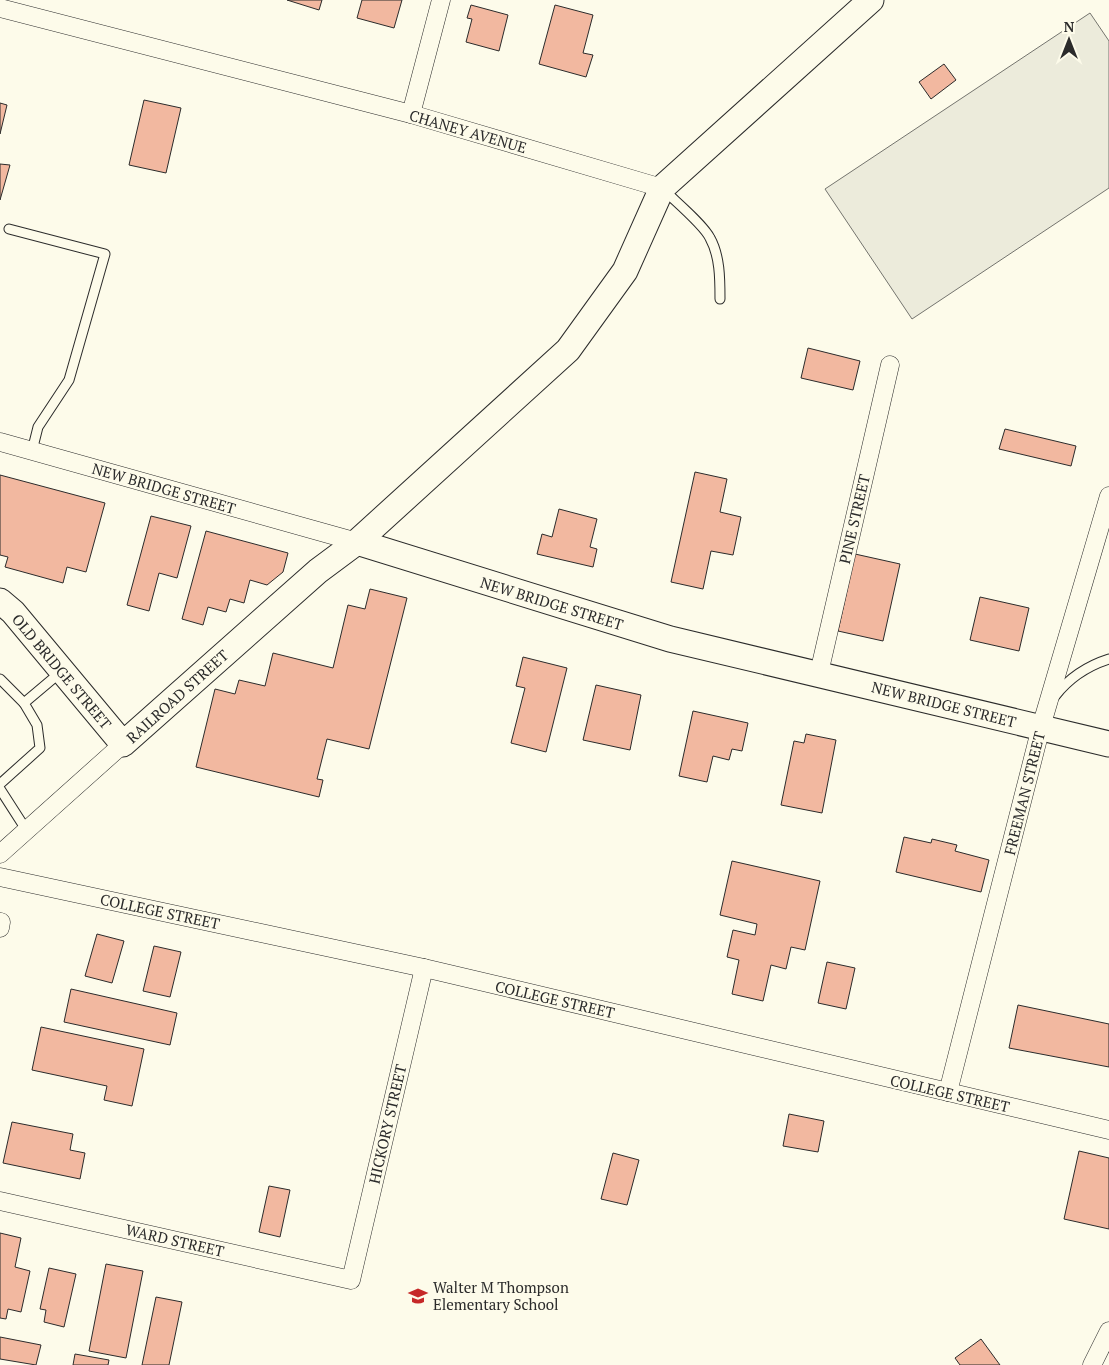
<svg xmlns="http://www.w3.org/2000/svg" width="1109" height="1365" viewBox="0 0 1109 1365" font-family="'PT Serif',serif">
  <style>
    .green { fill: #ecebdb; stroke: #74746e }
    .building { fill: #f2b8a0; stroke: #2b2b2b }
    .lines { fill: none; stroke-linecap: round; stroke-linejoin: round }
    .service-casing { stroke: #2b2b2b; stroke-width: 11 }
    .minor-casing { stroke: #2b2b2b; stroke-width: 19 }
    .secondary-casing { stroke: #2b2b2b; stroke-width: 27 }
    .service { stroke: #fdfbea; stroke-width: 9 }
    .minor { stroke: #fdfbea; stroke-width: 18 }
    .secondary { stroke: #fdfbea; stroke-width: 25 }
    .labels { text-anchor: middle; dominant-baseline: central; stroke-width: 4; stroke-linejoin: round; paint-order: stroke }
    .street-label { font-size: 15px; fill: #2b2b2b; stroke: #fdfbea }
    .poi-label { font-size: 15px; fill: #2b2b2b; stroke: #fdfbea; text-anchor: start }
  </style>
  <rect width="100%" height="100%" fill="#fdfbea"/>
  <path class="green" d="M1090,13L1109,41V188L912,319L825,189Z"/>
  <g class="building">
    <path d="M287,0H322L319,10Z"/>
    <path d="M362,0H402L394,28L357,18Z"/>
    <path d="M471,5L508,15L499,51L466,42L472,19L467,18Z"/>
    <path d="M555,5L593,15L583,53L593,55L586,77L539,64Z"/>
    <path d="M944,64L956,80L931,99L919,82Z"/>
    <path d="M144,100L181,108L166,173L129,165Z"/>
    <path d="M0,103L7,105L0,134Z"/>
    <path d="M0,164L10,165L0,200Z"/>
    <path d="M808,348L860,361L853,390L801,378Z"/>
    <path d="M1005,429L1076,446L1071,466L999,449Z"/>
    <path d="M695,472L727,479L720,512L741,517L733,555L711,551L703,589L671,582Z"/>
    <path d="M0,475L105,503L86,572L67,567L63,583L5,567L8,557L0,555Z"/>
    <path d="M559,509L597,519L590,547L597,549L593,567L537,554L542,534L552,537Z"/>
    <path d="M151,516L191,526L177,578L159,573L149,611L127,605Z"/>
    <path d="M206,531L288,553L283,572L267,585L250,580L244,603L230,599L226,612L208,607L203,625L182,619Z"/>
    <path d="M855,554L900,564L883,641L838,631Z"/>
    <path d="M370,589L407,598L369,749L327,739L317,779L323,780L319,797L196,767L215,689L235,694L239,680L265,686L273,653L333,668L348,605L365,609Z"/>
    <path d="M980,597L1029,608L1019,651L970,640Z"/>
    <path d="M523,657L567,668L546,752L511,743L525,688L516,686Z"/>
    <path d="M596,685L641,695L630,750L583,740Z"/>
    <path d="M693,711L748,723L742,751L732,749L729,760L713,756L707,782L679,776Z"/>
    <path d="M806,734L836,740L822,813L781,805L794,741L804,743Z"/>
    <path d="M904,837L931,843L932,839L957,845L955,851L989,860L981,892L896,872Z"/>
    <path d="M732,861L820,881L805,950L791,947L786,969L771,965L763,1001L732,994L739,960L727,957L733,930L755,935L757,924L720,915Z"/>
    <path d="M97,934L124,941L112,983L85,976Z"/>
    <path d="M154,946L181,952L170,997L143,991Z"/>
    <path d="M827,962L855,968L846,1009L818,1003Z"/>
    <path d="M71,989L177,1013L170,1045L64,1022Z"/>
    <path d="M1018,1005L1109,1024V1067L1009,1048Z"/>
    <path d="M41,1027L144,1049L132,1106L104,1100L107,1086L32,1070Z"/>
    <path d="M789,1114L824,1121L818,1152L783,1146Z"/>
    <path d="M12,1122L73,1134L70,1150L85,1153L80,1179L3,1163Z"/>
    <path d="M1079,1151L1109,1158V1229L1064,1219Z"/>
    <path d="M613,1153L639,1160L627,1205L601,1199Z"/>
    <path d="M269,1186L290,1190L280,1237L259,1232Z"/>
    <path d="M0,1233L21,1238L15,1267L30,1271L21,1312L8,1309L6,1319L0,1318Z"/>
    <path d="M106,1264L143,1271L126,1358L89,1351Z"/>
    <path d="M49,1268L76,1274L64,1327L44,1322L46,1310L40,1309Z"/>
    <path d="M156,1297L182,1302L169,1365H142Z"/>
    <path d="M0,1337L41,1345L36,1365L0,1359Z"/>
    <path d="M981,1339L1000,1365H960L955,1358Z"/>
    <path d="M75,1354L109,1360L108,1365H73Z"/>
  </g>
  <g class="lines">
    <g class="service-casing">
      <g id="service">
        <path d="M664,190C675,201 704,225 710,238C720,256 720,279 720,299"/>
        <path d="M9,229L105,254L69,380L38,427L32,451"/>
        <path d="M0,679L24,703"/>
        <path d="M1055,696C1069,678 1087,666 1109,659"/>
        <path d="M0,784L40,748L37,725L24,703L62,671"/>
        <path d="M0,789L27,831"/>
      </g>
    </g>
    <g class="minor-casing">
      <g id="minor">
        <path d="M0,8L411,114L662,188"/>
        <path d="M411,114L441,0"/>
        <path d="M0,442L357,542"/>
        <path d="M819,673L890,365"/>
        <path d="M0,854L123,744"/>
        <path d="M0,877L424,968L1109,1130"/>
        <path d="M0,928L1,922"/>
        <path d="M948,1092L1041,727L1109,496"/>
        <path d="M0,1201L351,1280L424,968"/>
        <path d="M1092,1365L1109,1331"/>
      </g>
    </g>
    <g class="secondary-casing">
      <g id="secondary">
        <path d="M357,542L670,639L1109,744"/>
        <path d="M0,601L13,612L123,744L318,571L357,542L568,350L625,271L662,188L871,0"/>
      </g>
    </g>
    <use href="#service" class="service"/>
    <use href="#minor" class="minor"/>
    <use href="#secondary" class="secondary"/>
  </g>
  <defs>
    <g id="school-bare" transform="scale(1.5)"><path d="M0-5L7-2L0 1L-7-2ZM-4 1L0 2.5L4 1V4Q0 6-4 4Z" fill="#c62828" stroke="#fdfbea" stroke-width="2.5" paint-order="stroke"/></g>
  </defs>
  <g fill-rule="evenodd">
    <use href="#school-bare" x="418" y="1296"/>
  </g>
  <g class="labels">
    <g class="street-label">
      <text transform="translate(468 131) rotate(16)">CHANEY AVENUE</text>
      <text transform="translate(164 488) rotate(16)">NEW BRIDGE STREET</text>
      <text transform="translate(854 519) rotate(-77)">PINE STREET</text>
      <text transform="translate(552 603) rotate(17)">NEW BRIDGE STREET</text>
      <text transform="translate(62 671) rotate(50)">OLD BRIDGE STREET</text>
      <text transform="translate(177 696) rotate(-42)">RAILROAD STREET</text>
      <text transform="translate(944 704) rotate(14)">NEW BRIDGE STREET</text>
      <text transform="translate(1024 793) rotate(-76)">FREEMAN STREET</text>
      <text transform="translate(160 911) rotate(12)">COLLEGE STREET</text>
      <text transform="translate(555 999) rotate(13)">COLLEGE STREET</text>
      <text transform="translate(950 1093) rotate(13)">COLLEGE STREET</text>
      <text transform="translate(387 1124) rotate(-77)">HICKORY STREET</text>
      <text transform="translate(175 1240) rotate(13)">WARD STREET</text>
    </g>
    <g class="poi-label">
      <text x="433" y="1287">Walter M Thompson<tspan x="433" dy="17">Elementary School</tspan></text>
    </g>
  </g>
  <g transform="translate(1069 40)" stroke="#fdfbea" stroke-width="4" paint-order="stroke">
  <path d="M0-4L9 19L0 12L-9 19Z" fill="#2b2b2b"/>
  <text y="-8" font-size="14" font-weight="bold" text-anchor="middle" fill="#2b2b2b">N</text>
  </g>
</svg>
